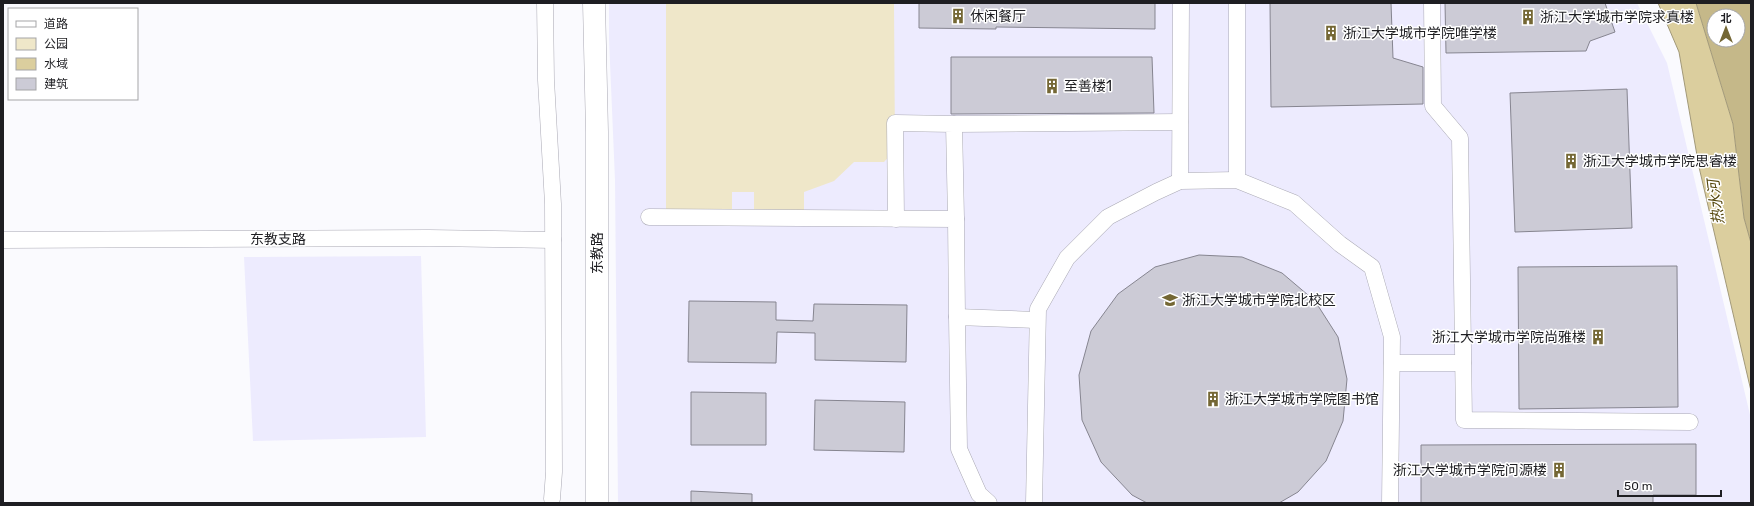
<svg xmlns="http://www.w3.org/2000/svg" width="1754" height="506" viewBox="0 0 1754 506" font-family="Rubik,'Noto Sans SC',sans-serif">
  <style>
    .built { fill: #edebfe }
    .green { fill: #efe7c9 }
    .forest { fill: #c5b889; fill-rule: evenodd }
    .water { fill: #dbce9e; stroke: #a29979 }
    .building { fill: #cccbd6; stroke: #868590 }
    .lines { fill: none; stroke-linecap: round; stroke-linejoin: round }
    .street-casing { stroke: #aaa9b4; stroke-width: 17 }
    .secondary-casing { stroke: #aaa9b4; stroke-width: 23 }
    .street { stroke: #fff; stroke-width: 16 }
    .secondary { stroke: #fff; stroke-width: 22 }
    .labels { text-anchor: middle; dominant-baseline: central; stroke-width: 3; stroke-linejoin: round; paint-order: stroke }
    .poi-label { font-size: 14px; fill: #1e1e22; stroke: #fff; text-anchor: start }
    .street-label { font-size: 14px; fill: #1e1e22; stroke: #fff }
    .water-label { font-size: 15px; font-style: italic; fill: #55470d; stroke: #fff }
  </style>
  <rect width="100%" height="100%" fill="#fafafe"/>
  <g class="built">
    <path d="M609,3H1637L1667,63L1751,419V503H618L615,180L609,39Z"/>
    <path d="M421,256L426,437L253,441L244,257Z"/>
  </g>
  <path class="green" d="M666,3H894L895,150L884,162H854L834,181L804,192V211H754V192H732V209H666Z"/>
  <path class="forest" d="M1696,3H1751V243L1744,218L1733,124ZM1714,16H1738V40H1714Z"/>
  <path class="water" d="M1658,3H1696L1733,124L1744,218L1751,243V391L1699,167L1679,52Z"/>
  <g class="building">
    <path d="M919,3H1155V29L996,27V29L919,28Z"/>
    <path d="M1270,3H1391L1393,58L1423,67V104L1271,107Z"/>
    <path d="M1445,3H1605L1615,32L1590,41L1586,51L1446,53Z"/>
    <path d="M951,57H1152L1154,113L951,114Z"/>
    <path d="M1627,89L1632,228L1515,232L1510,93Z"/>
    <path d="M1199,255L1242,257L1282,273L1315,301L1338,337L1347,379L1343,421L1326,461L1298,492L1279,503H1147L1132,495L1101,462L1082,420L1079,375L1091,331L1118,294L1155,267Z"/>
    <path d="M1677,266L1678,407L1519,409L1518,267Z"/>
    <path d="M689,301L776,302V320L813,321L814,304L907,305L906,362L815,360V333L777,332L776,363L688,362Z"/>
    <path d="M691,392L766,393V445H691Z"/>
    <path d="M815,400L905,402L904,452L814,450Z"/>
    <path d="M1696,444V495H1653V503H1421V445Z"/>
    <path d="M691,491L752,494V503H691Z"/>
  </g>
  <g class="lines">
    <g class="street-casing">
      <g id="street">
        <path d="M545,3L546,80L553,204L554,472L552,499"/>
        <path d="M1432,3L1433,106L1460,138L1464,420L1690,422"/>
        <path d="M954,124L1180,122"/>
        <path d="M1237,180V3"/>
        <path d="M1180,181L1181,3"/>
        <path d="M649,217L956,219L957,317"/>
        <path d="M896,219L895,123L954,124L956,219"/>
        <path d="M3,240L429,238L553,240"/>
        <path d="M1392,363H1463"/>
        <path d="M989,503L979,494L959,449L957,317L1037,320"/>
        <path d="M1034,503L1038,309L1067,258L1108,217L1156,192L1180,181L1237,180L1294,203L1340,244L1372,267L1392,337L1390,503"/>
      </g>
    </g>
    <g class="secondary-casing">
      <path id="secondary" d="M594,3L597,132V503"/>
    </g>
    <use href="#street" class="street"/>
    <use href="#secondary" class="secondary"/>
  </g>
  <defs>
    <g id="building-bare" transform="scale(1.2)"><path d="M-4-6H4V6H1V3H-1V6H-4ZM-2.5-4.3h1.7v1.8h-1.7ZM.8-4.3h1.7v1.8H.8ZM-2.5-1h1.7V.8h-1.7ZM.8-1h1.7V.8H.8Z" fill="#746734" stroke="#fff" stroke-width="2.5" paint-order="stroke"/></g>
    <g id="university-bare" transform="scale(1.2)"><path d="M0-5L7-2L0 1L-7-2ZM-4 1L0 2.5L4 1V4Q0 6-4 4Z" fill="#746734" stroke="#fff" stroke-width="2.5" paint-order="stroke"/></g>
  </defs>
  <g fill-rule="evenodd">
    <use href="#building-bare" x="958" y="16"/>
    <use href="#building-bare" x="1528" y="17"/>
    <use href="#building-bare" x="1331" y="33"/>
    <use href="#building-bare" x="1052" y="86"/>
    <use href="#building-bare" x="1571" y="161"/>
    <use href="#university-bare" x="1170" y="300"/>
    <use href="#building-bare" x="1598" y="337"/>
    <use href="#building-bare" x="1213" y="399"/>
    <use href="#building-bare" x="1559" y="470"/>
  </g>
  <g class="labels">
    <g class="poi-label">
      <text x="970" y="16">休闲餐厅</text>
      <text x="1540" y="17">浙江大学城市学院求真楼</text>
      <text x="1343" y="33">浙江大学城市学院唯学楼</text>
      <text x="1064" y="86">至善楼1</text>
      <text x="1583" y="161">浙江大学城市学院思睿楼</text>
      <text x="1182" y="300">浙江大学城市学院北校区</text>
      <text x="1586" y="337" text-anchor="end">浙江大学城市学院尚雅楼</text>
      <text x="1225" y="399">浙江大学城市学院图书馆</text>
      <text x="1547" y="470" text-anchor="end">浙江大学城市学院问源楼</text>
    </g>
    <g class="street-label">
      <text x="278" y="239">东教支路</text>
      <text transform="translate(597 253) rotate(-90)">东教路</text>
    </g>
    <g class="water-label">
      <text transform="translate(1716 202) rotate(-97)">热水河</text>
    </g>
  </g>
  <rect width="1754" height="506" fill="none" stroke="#1e1e22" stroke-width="8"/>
  <rect x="8" y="8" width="130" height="92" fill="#ffffff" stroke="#a5a5a7"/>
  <rect x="16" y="21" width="20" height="6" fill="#ffffff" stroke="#a5a5a7"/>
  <text x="44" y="28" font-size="12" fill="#1e1e22">道路</text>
  <rect x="16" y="38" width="20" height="12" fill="#efe7c9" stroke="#a5a5a7"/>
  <text x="44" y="48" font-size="12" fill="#1e1e22">公园</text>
  <rect x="16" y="58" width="20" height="12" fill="#dbce9e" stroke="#a5a5a7"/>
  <text x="44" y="68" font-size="12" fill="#1e1e22">水域</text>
  <rect x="16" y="78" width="20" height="12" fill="#cccbd6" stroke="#a5a5a7"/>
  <text x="44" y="88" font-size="12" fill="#1e1e22">建筑</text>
  <g transform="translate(1726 28)"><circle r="19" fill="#ffffff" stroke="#a5a5a7"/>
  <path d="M0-3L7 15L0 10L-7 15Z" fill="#746734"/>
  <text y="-6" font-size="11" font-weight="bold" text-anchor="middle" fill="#1e1e22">北</text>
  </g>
  <path d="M1618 490v6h103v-6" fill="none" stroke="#1e1e22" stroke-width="2"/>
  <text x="1624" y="490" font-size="12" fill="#1e1e22" stroke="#ffffff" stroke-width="3" paint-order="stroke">50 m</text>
</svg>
